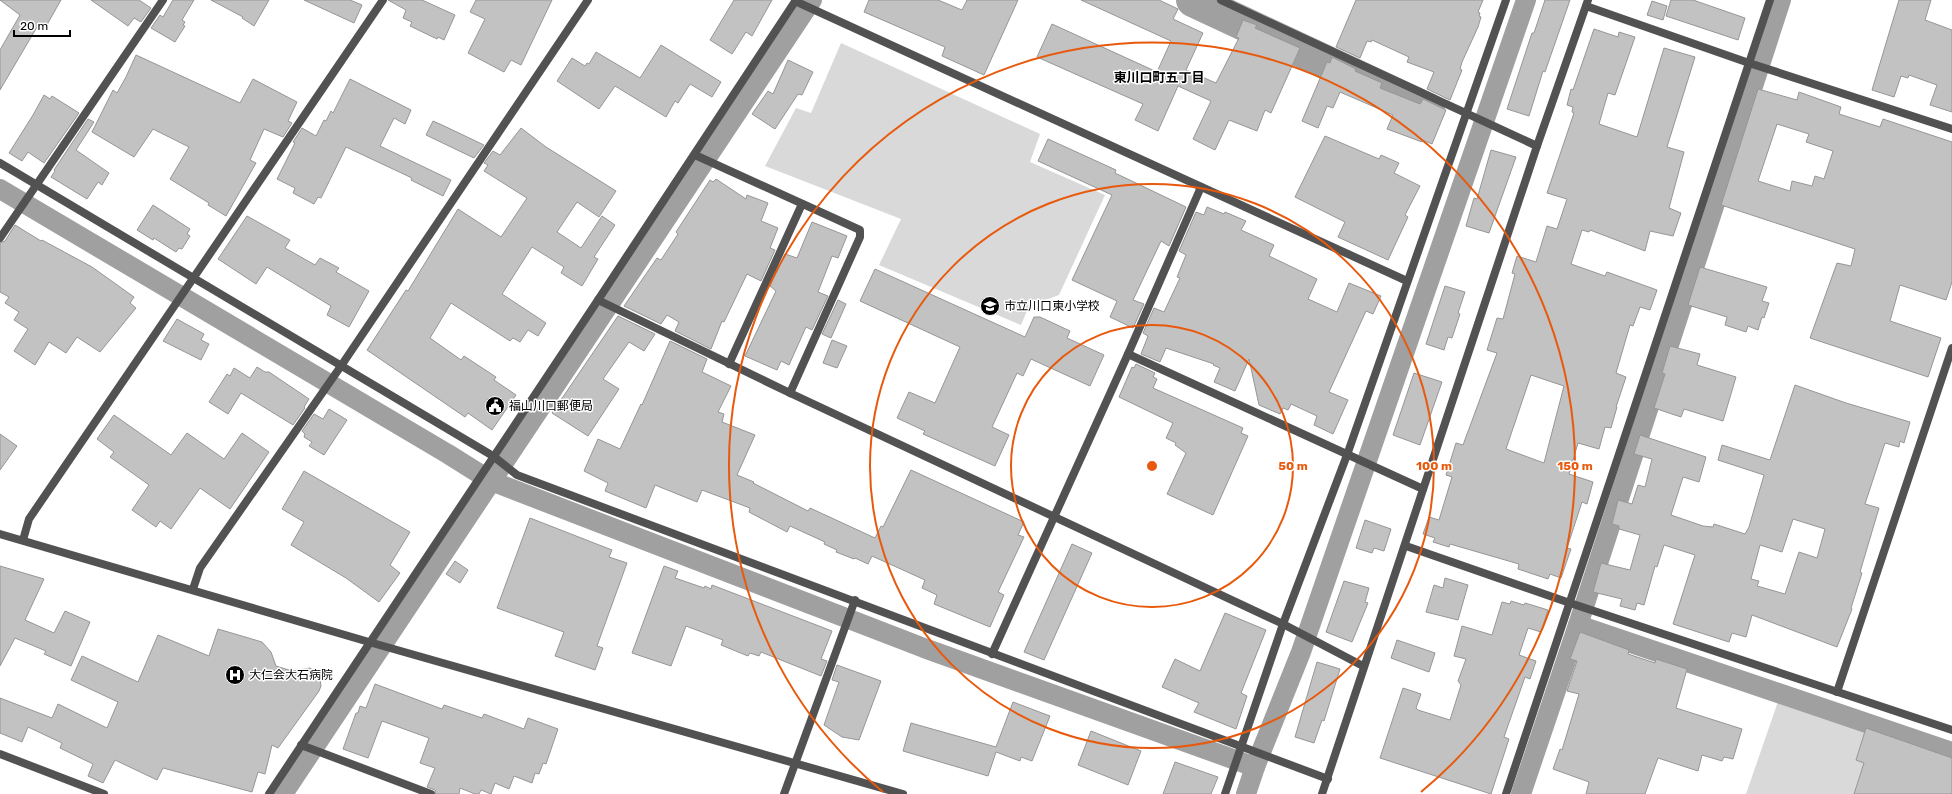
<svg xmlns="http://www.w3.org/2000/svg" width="1952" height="794" viewBox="0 0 1952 794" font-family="Rubik,'Noto Sans JP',sans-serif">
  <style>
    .green { fill: #d9d9d9 }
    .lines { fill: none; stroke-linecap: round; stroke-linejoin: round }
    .canal { stroke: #a0a0a0; stroke-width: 20 }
    .river { stroke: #a0a0a0; stroke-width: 34 }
    .building { fill: #c2c2c2; stroke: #969696; fill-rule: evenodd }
    .minor { stroke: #525252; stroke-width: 8 }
    .tertiary { stroke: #525252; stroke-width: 8 }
    .ring { fill: none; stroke: #e8590c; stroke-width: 2 }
    .labels { text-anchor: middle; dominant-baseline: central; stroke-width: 3; stroke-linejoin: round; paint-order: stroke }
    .poi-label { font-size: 12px; fill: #000; stroke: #fff; text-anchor: start }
    .neighbourhood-label { font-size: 13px; font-weight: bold; fill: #000; stroke: #fff }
    .centre { fill: #e8590c; stroke: #fff; stroke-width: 2 }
    .ring-label { font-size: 12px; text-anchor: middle; font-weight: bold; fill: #e8590c; stroke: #fff; stroke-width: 3; stroke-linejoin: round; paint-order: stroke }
  </style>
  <rect width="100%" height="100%" fill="#fff"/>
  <g class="green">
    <path d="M841,43L1040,134L1030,162L1105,195L1059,295L1029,306L1021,325L879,265L901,219L765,166L796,108L811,113Z"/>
    <path d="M1782,690L1889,728L1867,794H1746Z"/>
  </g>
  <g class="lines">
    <g class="canal">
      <path d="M0,189L448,454L491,481L924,648L1255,767"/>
      <path d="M1578,625L1952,752"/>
      <path d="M283,794L812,0"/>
      <path d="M1246,794L1255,767L1301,652L1526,0"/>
      <path d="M1521,794L1578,625L1781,0"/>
    </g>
    <path class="river" d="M1193,0L1428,110"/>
  </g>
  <g class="building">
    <path d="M0,0H61L44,30L37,27L0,90V50L20,15Z"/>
    <path d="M91,0H139L151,8L141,22L134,18L128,26Z"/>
    <path d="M173,0H194L182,20L185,22L183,25L185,26L175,42L151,28L160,15L163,17Z"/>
    <path d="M211,0H269L254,26L242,18L243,17Z"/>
    <path d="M304,0H350L362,5L354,23Z"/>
    <path d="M388,0H422L455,15L444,40L438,37L437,39L410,26L412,22L403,18L406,10Z"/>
    <path d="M476,0H552L521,65L511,60L504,72L468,53L485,19L470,12Z"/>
    <path d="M734,0H772L752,36L746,32L732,54L710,40Z"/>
    <path d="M869,0H938L962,10L967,0H1018L984,75L942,56L945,47L864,12Z"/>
    <path d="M1081,0H1159L1178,9L1173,19L1203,33L1186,70L1216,83L1239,38L1236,37L1243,20L1257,25L1255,28L1300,48L1271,113L1265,110L1257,131L1229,120L1215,150L1193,139L1211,101L1178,86L1158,131L1135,120L1143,104L1037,57L1052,24L1157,72L1171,41Z"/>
    <path d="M1356,0H1483L1478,12L1480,13L1479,16L1481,17L1478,27L1462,62L1460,69L1462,70L1450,100L1427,89L1434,72L1407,62L1409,57L1372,40L1371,42L1367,41L1360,58L1336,47Z"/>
    <path d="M1545,0H1570L1545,72L1543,71L1529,116L1507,109L1532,33H1534Z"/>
    <path d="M1671,0H1693L1745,18L1738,40L1666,16Z"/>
    <path d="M1899,0H1931L1925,20L1952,30V112L1930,105L1937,85L1909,75L1908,78L1901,76L1894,97L1872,90Z"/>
    <path d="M1652,1L1667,6L1663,20L1647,15Z"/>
    <path d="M1594,29L1618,37L1619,32L1635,37L1615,95L1608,93L1599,124L1637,137L1664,48L1695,57L1667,147L1684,152L1669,208L1681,213L1673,236L1650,231L1645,251L1590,230L1589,232L1582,230L1571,264L1605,276L1607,272L1657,290L1650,310L1640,307L1633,326L1630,325L1616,373L1626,377L1616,407H1617L1611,428L1605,427L1599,449L1578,443L1569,474L1593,482L1587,504L1582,502L1567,548L1571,549L1561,578L1550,574L1548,579L1518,569L1519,564L1450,544L1449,547L1433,542L1435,538L1423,534L1429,517L1439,520L1452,477L1446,475L1456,443L1463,445L1497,353L1487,350L1497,318L1503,319L1515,274L1512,273L1517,256L1536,262L1547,226L1557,229L1567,199L1547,193L1574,113L1572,112L1573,107L1567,105L1571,89L1573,90ZM1531,375L1564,386L1544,463L1506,449Z"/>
    <path d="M661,45L721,82L712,97L690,84L678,103L675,101L666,117L615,86L599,109L557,81L572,58L585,66L587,63L589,64L596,52L640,78Z"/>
    <path d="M136,55L240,103L253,79L297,102L288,121L292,123L283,137L264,129L250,160L256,163L226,216L208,205L209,203L170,179L189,147L153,129L134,157L92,132L113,90L117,93L126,77Z"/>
    <path d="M1332,57L1356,69L1355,71L1382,83L1380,88L1420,104L1423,99L1446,110L1432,144L1422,140V142L1387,129L1393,115L1340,92L1333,108L1327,106L1318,128L1302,121L1327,62L1330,63Z"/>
    <path d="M788,60L813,72L802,95L798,94L775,129L752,114L768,91L773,94Z"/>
    <path d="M350,79L411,110L405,124L394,118L380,146L451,180L443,196L411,180L412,178L346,147L321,198L318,197L314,204L293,193L295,188L277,179L295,143L293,142L302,128L316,136L324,120L326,121L331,111L333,113Z"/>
    <path d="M1758,89L1797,100L1799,92L1841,107L1839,114L1880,127L1883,119L1952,142V282L1946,300L1900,285L1890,321L1941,338L1928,377L1810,338L1837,263L1851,266L1855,249L1721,205ZM1777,124L1809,134L1806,142L1833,151L1824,179L1815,176L1812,186L1792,181L1790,191L1758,181Z"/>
    <path d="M44,95L50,99L52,96L79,113L44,163L28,152L22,161L9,153L33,115Z"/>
    <path d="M88,119L94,122L76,150L109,173L102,185L98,182L87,199L51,177L55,171L54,170Z"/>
    <path d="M433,121L442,125L484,145L474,158L426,135Z"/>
    <path d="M521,128L546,147L616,191L599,217L577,202L557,232L581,248L602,216L615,225L594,257L598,259L582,286L561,273L564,267L532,247L502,294L546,323L538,336L528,330L520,342L513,338L510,341L451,303L430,338L461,360L464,356L496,377L494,380L516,395L492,430L468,413L465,417L367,350L406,290L408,291L458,209L501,237L527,198L484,171L488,165L484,163L493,151L500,155Z"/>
    <path d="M1325,136L1379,159L1381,155L1399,163L1394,173L1420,186L1405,215L1408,217L1388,260L1338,237L1345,222L1295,197Z"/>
    <path d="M1048,139L1116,170L1115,173L1186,207L1169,246L1161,241L1133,300L1144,304L1133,328L1110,317L1117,301L1072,280L1112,195L1038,161Z"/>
    <path d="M1491,150L1516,157L1489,233L1466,226L1474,198L1477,199Z"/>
    <path d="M716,179L746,199L747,195L768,203L761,221L778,228L770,248L775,250L761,281L747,274L724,322L722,321L711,349L675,331L679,322L667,315L661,324L624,306L657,258L661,260L678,234L676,232L710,180L713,182Z"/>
    <path d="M153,205L190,229L187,234L190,236L182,249L179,248L176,252L154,238L153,240L137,230Z"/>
    <path d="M1207,207L1224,214L1225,212L1246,221L1241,230L1274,245L1269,256L1317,279L1308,299L1337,312L1349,283L1381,296L1373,314L1366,311L1329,392L1348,400L1333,434L1314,425L1317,416L1291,404L1288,410L1283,408L1280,414L1259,405L1249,359L1235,391L1214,382L1220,368L1213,365L1214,364L1166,348L1160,362L1141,354L1148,336L1143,333L1154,308L1164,312L1180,278L1177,277L1186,255L1179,251L1196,212L1204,215Z"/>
    <path d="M247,216L290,240L285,248L315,265L320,258L339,268L336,272L369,291L349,327L327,315L331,306L267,267L256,284L218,259Z"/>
    <path d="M812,222L847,236L838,258L832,256L818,292L828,296L812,330L806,327L789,365L781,361L777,370L745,356L776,291L770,286L785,254L797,258Z"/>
    <path d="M15,225L41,241L42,240L92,267L134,297L130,303L136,308L100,352L77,337L66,353L49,342L35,365L14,351L28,329L14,320L19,312L5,303L9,297L0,292V243L5,241Z"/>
    <path d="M1700,267L1767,287L1762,301L1769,303L1764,318L1762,317L1758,330L1748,326L1746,332L1725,325L1727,317L1688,305Z"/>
    <path d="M875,269L1025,337L1034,317H1040L1070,331L1067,338L1104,355L1090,386L1031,359L1023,376L1017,373L992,427L1009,435L995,466L923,434L925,431L897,418L909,392L935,403L960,347L860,301Z"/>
    <path d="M1445,286L1465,292L1458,313L1460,314L1452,338L1448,337L1444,350L1426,344Z"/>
    <path d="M838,300L846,304L831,338L822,334Z"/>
    <path d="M618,316L655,334L644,351L629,342L603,379L619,389L588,436L552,413Z"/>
    <path d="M177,319L204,334L201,340L209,344L201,360L163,341Z"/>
    <path d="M832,340L847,346L837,368L823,363Z"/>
    <path d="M670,341L707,359L702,372L731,386L718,412L724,414L722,422L755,435L737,475L754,482L753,483L808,511L810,508L875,538L881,526L883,527L911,470L1024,522L1018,535L1024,537L998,592L1004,595L990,627L934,604L937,595L922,588L925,580L872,556L868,564L855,558L854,559L836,552L837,550L824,544L825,542L790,526L787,532L749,512L750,508L702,490L697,502L655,485L646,508L605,491L608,483L584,471L598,439L620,449L641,404L642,405Z"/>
    <path d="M1670,346L1700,354L1697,365L1736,377L1723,421L1684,409L1681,417L1654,408L1665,374L1662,373Z"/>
    <path d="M1136,364L1155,373L1153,377L1157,379L1153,388L1243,428L1241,433L1248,436L1213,515L1167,494L1186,453L1175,445L1176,443L1166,438L1173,423L1119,397L1132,367L1134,368Z"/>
    <path d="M257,367L265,372H269L309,399L304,407L305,408L293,425L241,393L228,414L209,402L227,374L230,376L234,368L250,378Z"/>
    <path d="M1414,373L1442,382L1420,445L1393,435Z"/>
    <path d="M1795,385L1846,403L1910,422L1904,443L1900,441L1899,447L1885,443L1865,504L1879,508L1860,572L1862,573L1851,608L1852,609L1837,647L1752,615L1746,637L1732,633L1729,642L1673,624L1695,555L1664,545L1657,567L1655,566L1644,605L1637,603L1635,610L1620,606L1622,599L1593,592L1601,563L1630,570L1640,535L1619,529V526L1612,524L1618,500L1632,504L1638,485L1645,487L1652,459L1634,454L1640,435L1706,457L1699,482L1683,477L1671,515L1703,526L1713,527L1714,524L1745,534L1749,527L1764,475L1718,460L1722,445L1770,460ZM1793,519L1825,529L1817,558L1799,552L1785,594L1757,586L1759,581L1751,579L1760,545L1782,552Z"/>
    <path d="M329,409L347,420L324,455L309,446L312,442L304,437L305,434L302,431L314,414L323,419Z"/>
    <path d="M114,415L171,455L187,433L224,459L242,433L269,452L230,509L200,488L171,529L160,521L156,527L132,510L149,485L110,457L114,452L97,439Z"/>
    <path d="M0,434L17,446L0,470Z"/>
    <path d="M304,471L410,532L390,565L400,573L379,602L346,578L291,545L304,522L282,509Z"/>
    <path d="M530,518L612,550L609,557L627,563L597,646L603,648L595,670L555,656L564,632L497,608Z"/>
    <path d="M1365,520L1391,529L1384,551L1374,548L1372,553L1356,548Z"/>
    <path d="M1072,544L1092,553L1044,660L1024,652Z"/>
    <path d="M455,561L468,570L460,583L446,574Z"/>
    <path d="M0,566L44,579L25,620L54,633L65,611L90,622L71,666L44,654L46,651L15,638L0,666Z"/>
    <path d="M664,566L678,571L675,578L704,588L705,586L711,589L712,585L832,631L821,659L827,661L821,676L761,652L759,656L750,653L748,656L721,645L723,640L686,626L671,666L632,653Z"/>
    <path d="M1445,578L1468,585L1458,620L1426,612L1434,585L1443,588Z"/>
    <path d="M1344,581L1369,588L1365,602L1368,603L1352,642L1326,632Z"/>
    <path d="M1511,601L1524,605L1525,603L1548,610L1541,632L1528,628L1519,655L1536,661L1530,679L1525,677L1504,737L1509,739L1491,794L1380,758L1403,688L1421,694L1416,708L1418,710L1450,720L1461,685L1458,681L1466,659L1454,656L1462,626L1492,635L1502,602L1510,604Z"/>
    <path d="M1225,613L1266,630L1241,693L1247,696L1236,729L1194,712L1199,703L1162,687L1175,659L1200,671Z"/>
    <path d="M218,629L262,642L271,652L276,666L292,671L310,668L319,674L320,679L321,686L319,691L278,748L272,745L265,774L258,772L252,792L163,768L157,780L115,760L103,783L88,776L93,764L60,748L62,743L28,727L22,742L0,733V698L52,718L58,704L107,728L118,702L71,680L82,656L138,682L158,635L209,656Z"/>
    <path d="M1580,632L1629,650L1628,654L1655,663L1656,659L1687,669L1676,708L1742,729L1733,759L1724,757L1722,761L1702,755L1698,771L1658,758L1645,794H1586L1589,782L1553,769L1560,749L1562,750L1579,694L1567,691L1577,661L1570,659Z"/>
    <path d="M1397,640L1435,653L1429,672L1391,658Z"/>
    <path d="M1317,662L1340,669L1324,721L1322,720L1314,743L1295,737Z"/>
    <path d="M837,665L881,681L859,740L842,737L824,725L839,682L832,680Z"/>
    <path d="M375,684L442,709L444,705L482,718L484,714L524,729L528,718L558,729L546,764L543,763L539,774L535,773L532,783L514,776L509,789L495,783L491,794L481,790L479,794H475L460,788L459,794H436L435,790L427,787L435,768L420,763L429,738L382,721L368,758L343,749L356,713H358L360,706L366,708Z"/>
    <path d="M1013,702L1050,716L1032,761L1021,757L1020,761L996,752L988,776L903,751L911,723L996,747Z"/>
    <path d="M1866,728L1952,758V794H1854L1864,763L1856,760Z"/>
    <path d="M1091,731L1141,751L1128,785L1078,765Z"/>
    <path d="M1175,762L1218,777L1211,794H1163Z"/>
  </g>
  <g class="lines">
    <g class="minor">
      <path d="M1221,0L1537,146"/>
      <path d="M795,1L1407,281"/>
      <path d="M1586,6L1749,63L1952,129"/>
      <path d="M695,155L860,230V237L790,393"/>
      <path d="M0,163L493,456L517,475L1328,779"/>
      <path d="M0,238L163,0"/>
      <path d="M598,300L790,393L1283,624L1363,666"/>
      <path d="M1128,354L1423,489"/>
      <path d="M729,364L802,204"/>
      <path d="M23,540L29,519L383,0"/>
      <path d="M1406,546L1570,603L1952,730"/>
      <path d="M193,589L200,568L341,366L588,0"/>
      <path d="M992,654L1128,354L1201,187"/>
      <path d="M1837,692L1952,348"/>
      <path d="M301,745L431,794"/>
      <path d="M0,754L104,794"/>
      <path d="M784,794L855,600"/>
      <path d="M1225,794L1283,624L1347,455L1506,0"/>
    </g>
    <g class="tertiary">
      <path d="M0,534L369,642L903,794"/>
      <path d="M269,794L598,300L796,0"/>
      <path d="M1322,794L1537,146L1588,0"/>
      <path d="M1506,794L1770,0"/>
    </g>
  </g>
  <g class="ring">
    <circle cx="1152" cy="466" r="141"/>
    <circle cx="1152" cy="466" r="282"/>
    <path d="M883 792A423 423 0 1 1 1421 792"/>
  </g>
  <defs>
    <g id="school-disc" transform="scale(1)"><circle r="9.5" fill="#000" stroke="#fff"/><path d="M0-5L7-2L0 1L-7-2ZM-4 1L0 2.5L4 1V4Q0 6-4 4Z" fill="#fff"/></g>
    <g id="civic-disc" transform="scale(1)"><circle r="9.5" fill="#000" stroke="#fff"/><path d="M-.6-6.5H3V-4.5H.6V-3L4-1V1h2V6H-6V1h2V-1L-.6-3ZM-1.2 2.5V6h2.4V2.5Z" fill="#fff"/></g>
    <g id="hospital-disc" transform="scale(1)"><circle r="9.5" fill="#000" stroke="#fff"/><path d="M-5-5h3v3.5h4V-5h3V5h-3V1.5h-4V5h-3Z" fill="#fff"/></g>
  </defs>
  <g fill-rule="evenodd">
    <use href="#school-disc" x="990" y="306"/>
    <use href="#civic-disc" x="495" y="406"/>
    <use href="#hospital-disc" x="235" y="675"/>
  </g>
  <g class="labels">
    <g class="poi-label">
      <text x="1004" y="306">市立川口東小学校</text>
      <text x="509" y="406">福山川口郵便局</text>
      <text x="249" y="675">大仁会大石病院</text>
    </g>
    <g class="neighbourhood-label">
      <text x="1159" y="77">東川口町五丁目</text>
    </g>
  </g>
  <circle cx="1152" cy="466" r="6" class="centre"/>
  <g class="ring-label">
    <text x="1293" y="470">50 m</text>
    <text x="1434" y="470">100 m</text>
    <text x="1575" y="470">150 m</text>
  </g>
  <path d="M14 30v6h56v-6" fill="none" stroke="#000000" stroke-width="2"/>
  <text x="20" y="30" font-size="12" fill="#000000" stroke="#ffffff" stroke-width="3" paint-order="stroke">20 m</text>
</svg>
